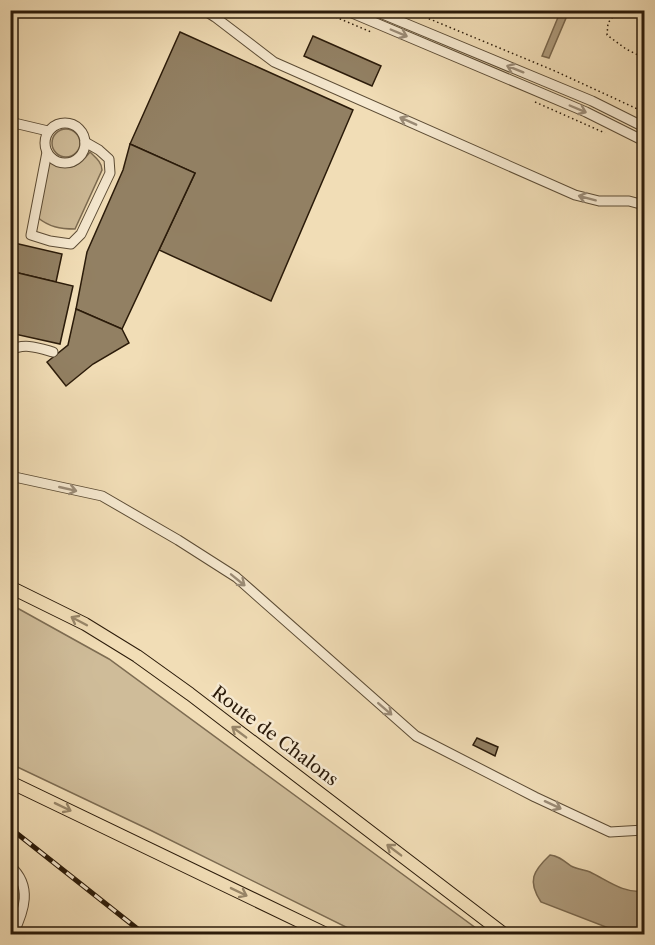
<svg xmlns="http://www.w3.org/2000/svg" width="655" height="945" viewBox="0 0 655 945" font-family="'Libre Caslon Text',serif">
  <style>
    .green { fill: #cfbc99; stroke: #7d6c52; stroke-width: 1.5 }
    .water { fill: #ae9b7c; stroke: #7a684e; stroke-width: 1.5 }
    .building { fill: #928063; stroke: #2b1b0a; stroke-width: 1.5 }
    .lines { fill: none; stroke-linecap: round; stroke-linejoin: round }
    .minor-casing { stroke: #5c4c35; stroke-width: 11 }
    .major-casing { stroke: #2b1b0a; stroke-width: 14 }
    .path { stroke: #2b1b0a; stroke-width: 1.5; stroke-dasharray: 1.5 3; stroke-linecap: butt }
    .minor { stroke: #f6e9d0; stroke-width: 9 }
    .major { stroke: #f1ddb6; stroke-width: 12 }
    .rail-casing { stroke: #2b1b0a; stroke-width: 5 }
    .rail { stroke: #f6e9d0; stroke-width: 3; stroke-dasharray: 9; stroke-linecap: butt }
    .oneway { stroke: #9b8c77 }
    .oneway2 { stroke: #988669 }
    .labels { text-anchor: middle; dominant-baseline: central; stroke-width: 5; stroke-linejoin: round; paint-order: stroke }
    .street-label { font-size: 18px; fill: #2b1b0a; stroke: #f6e9d0 }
  </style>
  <rect width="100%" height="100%" fill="#f1ddb6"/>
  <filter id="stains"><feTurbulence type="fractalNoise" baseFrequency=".00333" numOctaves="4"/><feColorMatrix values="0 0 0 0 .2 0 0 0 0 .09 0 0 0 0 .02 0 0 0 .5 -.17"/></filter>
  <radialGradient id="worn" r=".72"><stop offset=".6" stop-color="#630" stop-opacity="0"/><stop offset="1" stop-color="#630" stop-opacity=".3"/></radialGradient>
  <g class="green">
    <circle cx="66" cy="143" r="14"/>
    <path d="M90,152C95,157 102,162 102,170L75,229C60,229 49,227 37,217L49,162C68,171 77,169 90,152Z"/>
    <path d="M10,604L109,659L484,934H360L150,830L11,764Z"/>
  </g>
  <g class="water">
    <path d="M561,10L569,11L549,58L542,56Z"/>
    <path d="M550,855C559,856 564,861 571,866C577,869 584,870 590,872C607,880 624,894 644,891V934H624L541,902C527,881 533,871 550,855Z"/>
  </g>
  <g class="building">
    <path d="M180,32L353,110L271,301L159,250L195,173L130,144Z"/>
    <path d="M313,36L381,66L372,86L304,56Z"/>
    <path d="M130,144L195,173L122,329L76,309L87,252L123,170Z"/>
    <path d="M10,242L62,254L56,282L10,271Z"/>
    <path d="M10,271L73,286L60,344L10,333Z"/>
    <path d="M76,309L122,329L129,343L93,364L66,386L47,362L68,345Z"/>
    <path d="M477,738L498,747L495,756L473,745Z"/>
  </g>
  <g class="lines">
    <g class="minor-casing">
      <g id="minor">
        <path d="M204,10L215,17L274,62L575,195L599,201H629L644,205"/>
        <path d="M345,10L586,112L644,141"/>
        <path d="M373,10L592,101L644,127"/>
        <path d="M10,122L48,131"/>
        <circle cx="65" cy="143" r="20"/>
        <path d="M47,152L31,235L50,241L71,244L81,234L110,173L109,159L99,150L85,142"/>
        <path d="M10,351C23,342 39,348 53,352"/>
        <path d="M10,476L102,496L178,540L236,577L416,736L535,797L610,832L644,830"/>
        <path d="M10,866C33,886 24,911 13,934"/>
      </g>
    </g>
    <g class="major-casing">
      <g id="major">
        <path d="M10,587L85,624L137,656L190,694L504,934"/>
        <path d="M10,782L326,934"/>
      </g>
    </g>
    <g class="path">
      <path d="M319,10L371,32"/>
      <path d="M408,10L555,71L644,112"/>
      <path d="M618,10L608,23L607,35L626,49L644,58"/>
      <path d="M535,102L605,133"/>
    </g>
    <use href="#minor" class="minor"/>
    <use href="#major" class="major"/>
    <g class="rail-casing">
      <path id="rail" d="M10,828L144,934"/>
    </g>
    <use href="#rail" class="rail"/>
  </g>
  <defs><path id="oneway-shaft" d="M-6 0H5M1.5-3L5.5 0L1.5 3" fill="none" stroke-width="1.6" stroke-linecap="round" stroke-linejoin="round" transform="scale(1.5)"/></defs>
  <g class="oneway">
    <use href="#oneway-shaft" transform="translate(399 33) rotate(23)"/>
    <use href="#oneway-shaft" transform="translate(515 69) rotate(-158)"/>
    <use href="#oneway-shaft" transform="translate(578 109) rotate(23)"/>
    <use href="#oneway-shaft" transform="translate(408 121) rotate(-156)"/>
    <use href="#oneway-shaft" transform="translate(587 198) rotate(-165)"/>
    <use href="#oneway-shaft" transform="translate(68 489) rotate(13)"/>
    <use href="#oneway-shaft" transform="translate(238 580) rotate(39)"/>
    <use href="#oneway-shaft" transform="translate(385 709) rotate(41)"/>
    <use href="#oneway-shaft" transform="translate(553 805) rotate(25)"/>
  </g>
  <g class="oneway2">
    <use href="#oneway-shaft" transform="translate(79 621) rotate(-152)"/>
    <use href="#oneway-shaft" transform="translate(239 732) rotate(-143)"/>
    <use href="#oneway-shaft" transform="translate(63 807) rotate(26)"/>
    <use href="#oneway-shaft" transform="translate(394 850) rotate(-143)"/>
    <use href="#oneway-shaft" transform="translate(239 892) rotate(26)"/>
  </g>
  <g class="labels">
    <g class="street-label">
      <text transform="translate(275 736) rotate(37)">Route de Chalons</text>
    </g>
  </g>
  <rect width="655" height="945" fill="none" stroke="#f1ddb6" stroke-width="36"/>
  <rect x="12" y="12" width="631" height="921" fill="none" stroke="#2b1b0a" stroke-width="3"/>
  <rect x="18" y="18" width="619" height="909" fill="none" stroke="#2b1b0a" stroke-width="1.5"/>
  <rect width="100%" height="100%" filter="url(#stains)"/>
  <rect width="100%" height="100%" fill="url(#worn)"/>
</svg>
